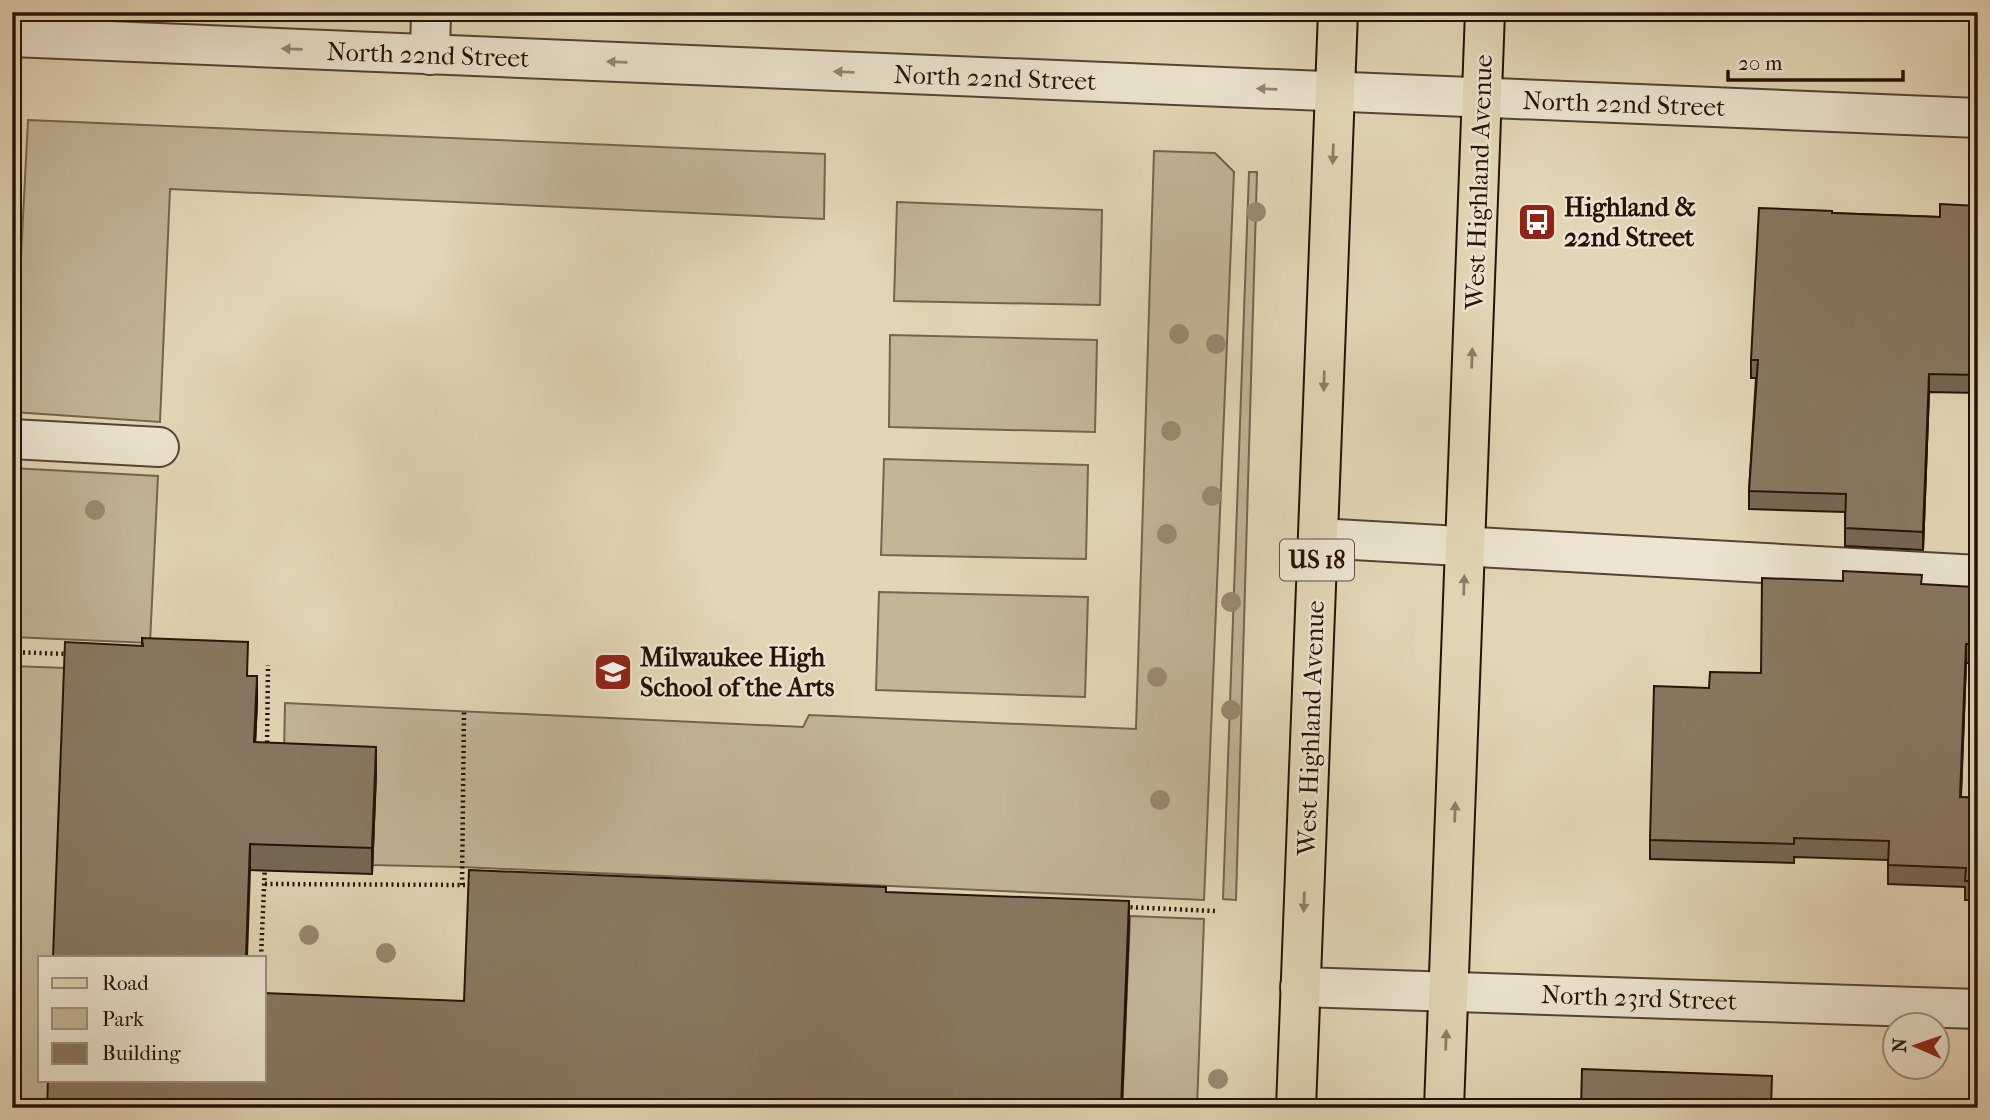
<svg xmlns="http://www.w3.org/2000/svg" width="1990" height="1120" viewBox="0 0 1990 1120" font-family="'IM FELL French Canon',serif">
  <style>
    .green { fill: #c2b598; stroke: #746450; stroke-width: 2 }
    .lines { fill: none; stroke-linecap: round; stroke-linejoin: round }
    .minor-casing { stroke: #554334; stroke-width: 42 }
    .major-casing { stroke: #261208; stroke-width: 42 }
    .path { stroke: #261208; stroke-width: 4.5; stroke-dasharray: 2 3.5; stroke-linecap: butt }
    .minor { stroke: #ece4d0; stroke-width: 38 }
    .major { stroke: #e2d6b6; stroke-width: 38 }
    .tree { fill: #998a72 }
    .wall { fill: #756754; stroke: #261208; stroke-width: 2 }
    .shaded-wall { fill: #5f5445; stroke: #261208; stroke-width: 2 }
    .building { fill: #887862; stroke: #261208; stroke-width: 2 }
    .oneway { fill: #938676 }
    .oneway2 { fill: #8d7e68 }
    .labels { text-anchor: middle; dominant-baseline: central; stroke-width: 5; stroke-linejoin: round; paint-order: stroke }
    .shield { fill: #ece4d0; stroke: #615144; stroke-width: 2 }
    .shield-label { font-size: 24px; font-weight: bold; fill: #261208 }
    .street-label { font-size: 26px; fill: #261208; stroke: #ece4d0 }
    .poi-label { font-size: 26px; font-weight: bold; fill: #261208; stroke: #ece4d0; text-anchor: start }
  </style>
  <rect width="100%" height="100%" fill="#e2d6b6"/>
  <filter id="stains"><feTurbulence type="fractalNoise" baseFrequency=".00286" numOctaves="4"/><feColorMatrix values="0 0 0 0 .2 0 0 0 0 .09 0 0 0 0 .02 0 0 0 .5 -.17"/></filter>
  <radialGradient id="worn" r=".72"><stop offset=".6" stop-color="#630" stop-opacity="0"/><stop offset="1" stop-color="#630" stop-opacity=".3"/></radialGradient>
  <g class="green">
    <path d="M28,120L825,154L824,219L170,189L160,422L13,412Z"/>
    <path d="M1154,151L1215,153L1234,172L1204,900L461,867L370,865L284,753L285,703L803,727L809,715L1136,729Z"/>
    <path d="M1249,172H1257L1236,900L1223,899Z"/>
    <path d="M897,202L1102,210L1100,305L894,301Z"/>
    <path d="M890,335L1097,340L1095,432L889,427Z"/>
    <path d="M884,459L1088,465L1086,559L881,555Z"/>
    <path d="M12,468L158,476L150,643L12,637Z"/>
    <path d="M879,592L1088,597L1085,697L876,690Z"/>
    <path d="M12,666L65,668L54,957H40V1080H49L48,1108H12Z"/>
    <path d="M1130,916L1204,919L1197,1108H1122Z"/>
  </g>
  <g class="lines">
    <g class="minor-casing">
      <g id="minor">
        <path d="M12,37L1978,118"/>
        <path d="M430,55L431,12"/>
        <path d="M12,439L159,447"/>
        <path d="M1318,538L1978,575"/>
        <path d="M1300,987L1978,1009"/>
      </g>
    </g>
    <g class="major-casing">
      <g id="major">
        <path d="M1296,1108L1338,12"/>
        <path d="M1444,1108L1485,12"/>
      </g>
    </g>
    <g class="path">
      <path d="M12,652L67,654"/>
      <path d="M267,748L268,665"/>
      <path d="M265,884L472,885"/>
      <path d="M462,885L464,711"/>
      <path d="M1125,907L1215,911"/>
      <path d="M261,957L265,865"/>
    </g>
    <use href="#minor" class="minor"/>
    <use href="#major" class="major"/>
  </g>
  <g class="tree">
    <circle cx="1256" cy="212" r="10"/>
    <circle cx="1179" cy="334" r="10"/>
    <circle cx="1216" cy="344" r="10"/>
    <circle cx="1171" cy="431" r="10"/>
    <circle cx="1212" cy="496" r="10"/>
    <circle cx="95" cy="510" r="10"/>
    <circle cx="1167" cy="534" r="10"/>
    <circle cx="1231" cy="602" r="10"/>
    <circle cx="1157" cy="677" r="10"/>
    <circle cx="1231" cy="710" r="10"/>
    <circle cx="1160" cy="800" r="10"/>
    <circle cx="309" cy="935" r="10"/>
    <circle cx="386" cy="953" r="10"/>
    <circle cx="1218" cy="1079" r="10"/>
  </g>
  <g class="wall">
    <path d="M1978,206V393L1929,392L1923,550L1845,546V512L1749,509V491L1756,378H1751V360L1832,213L1940,217Z"/>
    <path d="M1922,584L1974,605L1972,663H1966L1961,797L1978,798V900H1965V887L1888,884V860L1794,857V863L1650,859V840L1761,673Z"/>
    <path d="M142,638L248,676L257,702L255,742L376,773L372,874L250,870L142,646Z"/>
  </g>
  <g class="shaded-wall">
    <path d="M1929,374V392L1923,550V532Z"/>
    <path d="M1966,644V663L1960,815V797Z"/>
    <path d="M257,676V702L254,767V742Z"/>
    <path d="M376,747V773L372,874V848Z"/>
    <path d="M250,844V870L247,957H246Z"/>
    <path d="M1129,901V927L1122,1108H1121Z"/>
  </g>
  <g class="building">
    <path d="M1940,204L1978,206V375L1929,374L1923,532L1845,528L1846,494L1749,491L1758,360H1751L1759,208L1832,211V213L1940,217Z"/>
    <path d="M1843,571L1922,575L1921,584L1974,587L1972,644H1966L1960,797L1978,798V881H1965L1966,868L1888,865L1889,841L1794,838V844L1650,840L1654,686L1709,688L1710,672L1761,673L1762,578L1843,581Z"/>
    <path d="M142,638L248,642L247,676H257L254,742L376,747L372,848L250,844L246,957H53L65,642L143,646Z"/>
    <path d="M469,870L886,887V892L1129,901L1121,1108H47L48,1080H264V993L464,1001Z"/>
    <path d="M1582,1069L1772,1076L1771,1108H1581Z"/>
  </g>
  <defs><path id="oneway-solid" d="M-6-.8H1V-3.2L6.5 0L1 3.2V.8H-6Z" transform="scale(1.75)"/></defs>
  <g class="oneway">
    <use href="#oneway-solid" transform="translate(292 49) rotate(-178)"/>
    <use href="#oneway-solid" transform="translate(617 62) rotate(-178)"/>
    <use href="#oneway-solid" transform="translate(844 72) rotate(-178)"/>
    <use href="#oneway-solid" transform="translate(1267 89) rotate(-178)"/>
  </g>
  <g class="oneway2">
    <use href="#oneway-solid" transform="translate(1333 154) rotate(92)"/>
    <use href="#oneway-solid" transform="translate(1472 358) rotate(-88)"/>
    <use href="#oneway-solid" transform="translate(1324 381) rotate(92)"/>
    <use href="#oneway-solid" transform="translate(1464 585) rotate(-88)"/>
    <use href="#oneway-solid" transform="translate(1455 812) rotate(-88)"/>
    <use href="#oneway-solid" transform="translate(1304 902) rotate(92)"/>
    <use href="#oneway-solid" transform="translate(1446 1040) rotate(-88)"/>
  </g>
  <defs>
    <g id="bus-square" transform="scale(2.0125)"><rect x="-9" y="-9" width="18" height="18" rx="4" fill="#8f2418" stroke="#ece4d0"/><path d="M-5-6H5V4H4V6H2V4H-2V6H-4V4H-5ZM-3.5-4V0h7V-4ZM-3.5 1.2v1.5H-2V1.2ZM2 1.2v1.5H3.5V1.2Z" fill="#fff"/></g>
    <g id="school-square" transform="scale(2.0125)"><rect x="-9" y="-9" width="18" height="18" rx="4" fill="#8f2418" stroke="#ece4d0"/><path d="M0-5L7-2L0 1L-7-2ZM-4 1L0 2.5L4 1V4Q0 6-4 4Z" fill="#fff"/></g>
  </defs>
  <g fill-rule="evenodd">
    <use href="#bus-square" x="1537" y="222"/>
    <use href="#school-square" x="613" y="672"/>
  </g>
  <g class="labels">
    <rect class="shield" x="1280" y="539.5" width="74" height="41" rx="5"/>
    <g class="shield-label">
      <text x="1317" y="560">US 18</text>
    </g>
    <g class="street-label">
      <text transform="translate(428 55) rotate(2)">North 22nd Street</text>
      <text transform="translate(995 78) rotate(2)">North 22nd Street</text>
      <text transform="translate(1624 104) rotate(2)">North 22nd Street</text>
      <text transform="translate(1479 182) rotate(-88)">West Highland Avenue</text>
      <text transform="translate(1311 728) rotate(-88)">West Highland Avenue</text>
      <text transform="translate(1639 998) rotate(2)">North 23rd Street</text>
    </g>
    <g class="poi-label">
      <text x="1564" y="207">Highland &amp;<tspan x="1564" dy="30">22nd Street</tspan></text>
      <text x="640" y="657">Milwaukee High<tspan x="640" dy="30">School of the Arts</tspan></text>
    </g>
  </g>
  <rect width="1990" height="1120" fill="none" stroke="#e2d6b6" stroke-width="42"/>
  <rect x="14" y="14" width="1962" height="1092" fill="none" stroke="#261208" stroke-width="3.5"/>
  <rect x="21" y="21" width="1948" height="1078" fill="none" stroke="#261208" stroke-width="2"/>
  <rect x="38" y="956" width="228" height="126" fill="#ece4d0" stroke="#9d9080" stroke-width="2"/>
  <rect x="52" y="978" width="35" height="10" fill="#e2d6b6" stroke="#9d9080" stroke-width="2"/>
  <text x="102" y="990" font-size="21" fill="#261208">Road</text>
  <rect x="52" y="1008" width="35" height="21" fill="#c2b598" stroke="#9d9080" stroke-width="2"/>
  <text x="102" y="1026" font-size="21" fill="#261208">Park</text>
  <rect x="52" y="1043" width="35" height="21" fill="#887862" stroke="#9d9080" stroke-width="2"/>
  <text x="102" y="1060" font-size="21" fill="#261208">Building</text>
  <g transform="translate(1916 1046) rotate(272)"><circle r="33" fill="#ece4d0" stroke="#9d9080" stroke-width="2"/>
  <path d="M0-5L12 26L0 18L-12 26Z" fill="#8f2418"/>
  <text y="-10" font-size="19" font-weight="bold" text-anchor="middle" fill="#261208">N</text>
  </g>
  <path d="M1728 70v10h175v-10" fill="none" stroke="#261208" stroke-width="3.5"/>
  <text x="1738" y="70" font-size="21" fill="#261208" stroke="#ece4d0" stroke-width="5" paint-order="stroke">20 m</text>
  <rect width="100%" height="100%" filter="url(#stains)"/>
  <rect width="100%" height="100%" fill="url(#worn)"/>
</svg>
